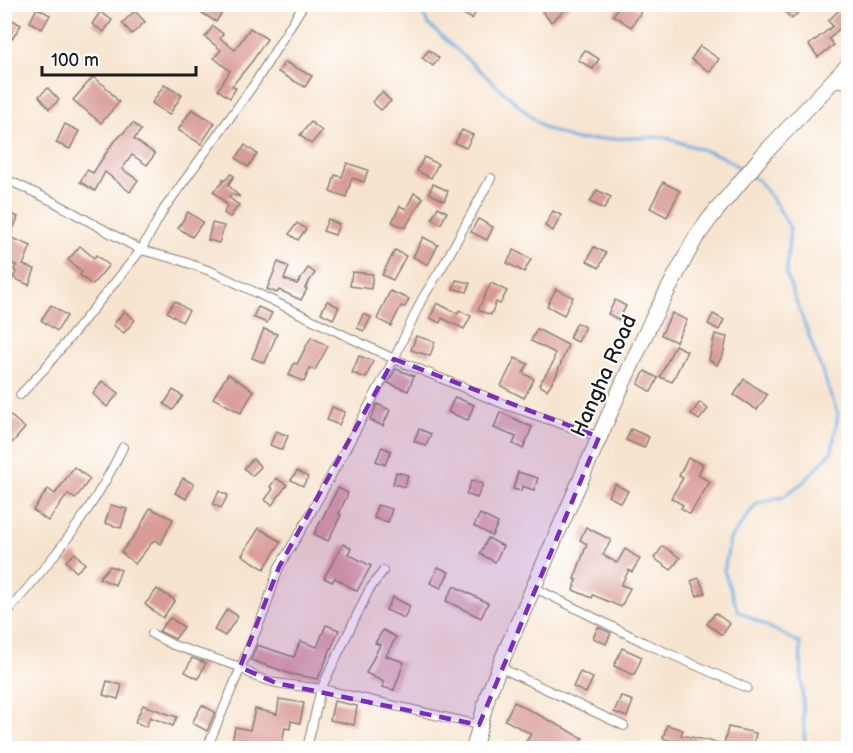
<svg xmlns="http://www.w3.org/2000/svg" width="853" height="753" viewBox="0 0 853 753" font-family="'Balsamiq Sans',sans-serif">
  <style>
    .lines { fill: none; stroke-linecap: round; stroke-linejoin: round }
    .stream { stroke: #72aee3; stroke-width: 3 }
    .building { fill: #d99b96 }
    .street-casing { stroke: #8a8076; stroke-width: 10 }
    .highway-casing { stroke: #8a8076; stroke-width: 17 }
    .street { stroke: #fff; stroke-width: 8 }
    .highway { stroke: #fff; stroke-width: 15 }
    .marked { fill: #7b2cbf; fill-opacity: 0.2; stroke: #7b2cbf; stroke-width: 4.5; stroke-dasharray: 12 8; stroke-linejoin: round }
    .labels { text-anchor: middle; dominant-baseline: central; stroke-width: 4.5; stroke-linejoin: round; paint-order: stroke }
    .street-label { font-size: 21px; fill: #1c1c1c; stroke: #fff }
  </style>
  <rect width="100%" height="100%" fill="#fff"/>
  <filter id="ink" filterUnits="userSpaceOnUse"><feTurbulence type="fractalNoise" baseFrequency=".0167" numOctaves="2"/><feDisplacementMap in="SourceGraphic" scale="12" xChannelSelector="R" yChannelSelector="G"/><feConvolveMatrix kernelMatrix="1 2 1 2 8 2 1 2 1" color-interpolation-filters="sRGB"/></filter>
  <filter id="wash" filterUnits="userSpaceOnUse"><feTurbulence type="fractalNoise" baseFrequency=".008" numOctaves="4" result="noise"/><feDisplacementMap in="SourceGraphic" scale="24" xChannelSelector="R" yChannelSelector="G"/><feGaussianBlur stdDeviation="1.35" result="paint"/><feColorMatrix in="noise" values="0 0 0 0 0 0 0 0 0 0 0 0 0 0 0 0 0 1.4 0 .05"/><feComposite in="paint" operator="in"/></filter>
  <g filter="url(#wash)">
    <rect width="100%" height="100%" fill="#f7e4cf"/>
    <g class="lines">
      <g class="stream">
        <path d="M418,4L428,24L544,128L576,140L664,137L721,156L745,171"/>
        <path d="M753,177L759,181L777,205L790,228L786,274L838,414L832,451L806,480L783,497L757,503L730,539L724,571L738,611L800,643L805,748"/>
      </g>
    </g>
    <g id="blocks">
      <g class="building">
        <path d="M208,4H227L216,22L202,13Z"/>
        <path d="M447,4H472L478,8L472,19Z"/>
        <path d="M548,4H572L551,22L541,10Z"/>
        <path d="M620,4H630L641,12L631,27L613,15Z"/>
        <path d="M777,4H806L792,19Z"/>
        <path d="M842,7L849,14V19L829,39L834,45L818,57L809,45L833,26L828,21Z"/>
        <path d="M37,8L50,15L42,29L30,22Z"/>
        <path d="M135,11L145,22L132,34L122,23Z"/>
        <path d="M100,12L112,20L104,32L92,24Z"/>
        <path d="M4,15L21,25L12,39L4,35Z"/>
        <path d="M213,26L223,34L220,38L235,50L250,28L267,39L253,60L232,86L236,88L230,98L218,90L230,71L214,58L221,50L205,37Z"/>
        <path d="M700,46L719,59L710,72L691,59Z"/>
        <path d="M429,50L439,58L433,66L422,58Z"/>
        <path d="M585,50L599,59L593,69L578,60Z"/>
        <path d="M285,62L312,76L305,87L278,72Z"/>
        <path d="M93,77L105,86L119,102L101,123L73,100Z"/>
        <path d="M164,85L182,95L169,115L152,103Z"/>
        <path d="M48,88L59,100L49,109L39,96Z"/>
        <path d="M382,92L391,101L381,110L372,102Z"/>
        <path d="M192,109L215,123L201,144L178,130Z"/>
        <path d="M311,122L322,131L311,144L300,135Z"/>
        <path d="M133,123L141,130L134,139L155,154L147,165L132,155L122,169L138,180L130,192L105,172L95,191L80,182L87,170L93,173L112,144Z"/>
        <path d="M65,124L79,131L70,149L56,143Z"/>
        <path d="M462,130L473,135L466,148L455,143Z"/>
        <path d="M245,145L257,154L248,167L236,158Z"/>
        <path d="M424,157L438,164L431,178L417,171Z"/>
        <path d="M347,163L368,170L364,182L352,178L346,197L330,192L335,175L342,177Z"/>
        <path d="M231,174L234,176L228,185L240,197L232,194L228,197L239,205L230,217L224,213L227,205L213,191L222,183L223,179L224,181Z"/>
        <path d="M663,182L680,191L667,217L650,208Z"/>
        <path d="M433,184L448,191L444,201L429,193Z"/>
        <path d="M597,190L611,197L604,209L590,202Z"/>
        <path d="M414,193L423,198L405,228L392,222L400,206L406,209Z"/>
        <path d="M438,207L447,212L441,224L432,219Z"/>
        <path d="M553,211L561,215L553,231L545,226Z"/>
        <path d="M7,212L18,217L11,235L4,232V218Z"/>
        <path d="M188,212L203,222L192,237L178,228Z"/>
        <path d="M328,219L339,224L335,235L323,231Z"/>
        <path d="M478,219L493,227L487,240L471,232Z"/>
        <path d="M212,223L224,226L219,243L208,240Z"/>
        <path d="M297,223L306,229L298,240L289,234Z"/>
        <path d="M423,237L438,245L428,265L413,257Z"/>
        <path d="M12,238L31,246L23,265L35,269L29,285L13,278L16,272L14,270L16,265L4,261Z"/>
        <path d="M80,246L94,258L96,255L109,265L92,285L80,275L82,272L68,260Z"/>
        <path d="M594,247L606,253L599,268L587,261Z"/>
        <path d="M395,250L406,256L393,280L382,275Z"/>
        <path d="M514,250L531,259L524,272L507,263Z"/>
        <path d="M278,262L289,267L284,279L297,284L308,268L315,273L305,288L307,289L301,300L279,290L277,293L267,289Z"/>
        <path d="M352,272L373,274L371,289L350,286Z"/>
        <path d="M456,280L470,283L467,292L453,289Z"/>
        <path d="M491,283L507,291L500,304L496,302L491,315L478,310Z"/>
        <path d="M556,289L573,297L564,315L547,306Z"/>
        <path d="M390,291L409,299L405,307L401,306L391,326L377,319Z"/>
        <path d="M615,300L626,306L619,320L608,314Z"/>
        <path d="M175,301L189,311L182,322L167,312Z"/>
        <path d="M327,301L339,307L333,319L321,313Z"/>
        <path d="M437,303L458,314L459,310L471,316L464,329L442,318L440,323L430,318Z"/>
        <path d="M51,305L67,316L57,331L41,320Z"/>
        <path d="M258,307L272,313L267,323L253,317Z"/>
        <path d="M124,311L135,320L124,333L113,325Z"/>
        <path d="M672,313L687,320L676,342L661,335Z"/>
        <path d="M363,314L371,317L364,331L357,328Z"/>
        <path d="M713,314L724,320L719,330L708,324Z"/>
        <path d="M577,323L585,327L578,342L569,338Z"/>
        <path d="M264,329L277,334L265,363L252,358Z"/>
        <path d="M537,329L568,345L556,376L547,390L539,385L553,363L555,353L531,341Z"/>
        <path d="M715,334L727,337L723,355L717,365L709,360Z"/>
        <path d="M416,336L435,342L430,356L411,350Z"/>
        <path d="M311,337L328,346L315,370L310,368L304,382L289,375L294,363L297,364Z"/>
        <path d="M675,345L687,351L672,382L660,377Z"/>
        <path d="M359,356L373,361L366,378L352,373Z"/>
        <path d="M515,358L528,364L523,373L534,379L524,398L501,386Z"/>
        <path d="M396,369L414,376L408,391L388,383Z"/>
        <path d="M645,371L658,378L651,392L638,384Z"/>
        <path d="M228,374L254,391L241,413L213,398Z"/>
        <path d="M744,379L767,395L757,410L734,395Z"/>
        <path d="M102,381L119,393L107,407L93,394Z"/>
        <path d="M173,390L183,396L173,410L164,404Z"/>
        <path d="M455,397L474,405L468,420L448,412Z"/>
        <path d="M700,402L708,409L699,420L691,414Z"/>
        <path d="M377,404L390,410L383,426L370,420Z"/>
        <path d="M332,407L345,412L339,425L327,420Z"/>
        <path d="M4,410L25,428L12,443L4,437Z"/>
        <path d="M500,412L532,427L523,449L513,444L516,437L494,428Z"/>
        <path d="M419,429L431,434L426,446L414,441Z"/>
        <path d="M631,429L649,437L644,448L626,440Z"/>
        <path d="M276,431L288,436L282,450L270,445Z"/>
        <path d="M382,447L391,451L385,465L376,461Z"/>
        <path d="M688,458L703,464L698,475L710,482L690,514L681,508L683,505L671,498L683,478L679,476Z"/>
        <path d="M253,459L261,467L252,476L244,468Z"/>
        <path d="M74,467L90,479L75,499L68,494L48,521L33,510L48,489L55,494Z"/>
        <path d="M297,471L308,477L303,486L291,480Z"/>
        <path d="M396,472L408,475L405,487L393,484Z"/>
        <path d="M518,472L538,478L534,490L522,486L521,491L513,489Z"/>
        <path d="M183,478L194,484L186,499L175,493Z"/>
        <path d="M276,478L287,485L272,505L265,500L273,489L270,487Z"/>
        <path d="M472,480L483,484L477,498L466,494Z"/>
        <path d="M615,484L628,491L621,503L608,496Z"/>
        <path d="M338,488L348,493L339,514L341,515L328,541L314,534Z"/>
        <path d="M219,491L228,495L221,508L213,504Z"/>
        <path d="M111,505L127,509L121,528L105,523Z"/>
        <path d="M377,505L392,509L388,522L374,518Z"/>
        <path d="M150,508L173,519L161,544L154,540L135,564L121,552L138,531Z"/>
        <path d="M480,514L498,523L492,536L474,526Z"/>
        <path d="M586,527L611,540L603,555L617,563L625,549L640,559L632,572L629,570L621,585L630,588L621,607L593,595L592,598L573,590L577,580L574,579L587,544L580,540Z"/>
        <path d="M259,528L281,542L264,569L242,555Z"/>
        <path d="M488,538L503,546L495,562L480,554Z"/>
        <path d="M343,544L351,548L348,554L371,566L357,591L335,578L332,582L324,578Z"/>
        <path d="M663,546L680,558L671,570L654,558Z"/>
        <path d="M75,553L85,564L76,572L66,561Z"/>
        <path d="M110,566L121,570L115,585L99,578Z"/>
        <path d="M438,567L449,572L441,588L430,583Z"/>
        <path d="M699,578L705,593L697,596L691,581Z"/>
        <path d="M454,586L488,603L481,618L446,601Z"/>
        <path d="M157,589L175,600L163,618L145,604Z"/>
        <path d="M393,597L410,606L404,618L386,610Z"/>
        <path d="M227,609L238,616L225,636L214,630Z"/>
        <path d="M715,613L730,624L722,635L707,624Z"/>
        <path d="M170,618L184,627L175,639L159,631Z"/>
        <path d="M326,625L339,630L318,679L291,674L251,660L257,645L294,657L300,641L317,647Z"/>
        <path d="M598,627L611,633L606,644L593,638Z"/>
        <path d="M383,630L396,637L386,656L404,662L394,690L382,687L384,682L366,673L380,645L375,643Z"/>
        <path d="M622,648L642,657L634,675L614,666Z"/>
        <path d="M192,658L206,663L198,679L185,672Z"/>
        <path d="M580,672L593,678L586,693L573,687Z"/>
        <path d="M107,681L122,685L118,699L103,695Z"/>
        <path d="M621,696L633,701L627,717L614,712Z"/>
        <path d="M279,699L304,703L300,723L291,721L290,729L285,728L281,748H255V747L232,742L235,727L250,730L255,709L277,714Z"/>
        <path d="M334,701L357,706L354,725L330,720Z"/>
        <path d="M514,702L583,738L577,748H522L531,734L505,720Z"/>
        <path d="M143,705L177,717L173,726L150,717L146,727L135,722Z"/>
        <path d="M202,705L215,712L207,731L192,723Z"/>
        <path d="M667,725L683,730L681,735L724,744L728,727L756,733L753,748H686L687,746L663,738Z"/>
      </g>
    </g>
  </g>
  <g filter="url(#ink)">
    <use href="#blocks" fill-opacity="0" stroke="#8a8076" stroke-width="1.5"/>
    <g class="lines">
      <g class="street-casing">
        <g id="street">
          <path d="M832,82L848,84"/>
          <path d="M4,178L52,201L141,250L182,261L213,272L394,359L506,405L599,437"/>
          <path d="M20,395L46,367L141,250L164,209L255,83L304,4"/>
          <path d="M533,587L645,643L747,688"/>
          <path d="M4,616C51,561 92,513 123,447"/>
          <path d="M152,634L173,645L240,667L256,677L276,683L321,689L479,725"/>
          <path d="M499,667L624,726"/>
          <path d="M207,748L265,610L279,567L302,529L356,430L394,359L422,299L444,264L491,178"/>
          <path d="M307,748L321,689L369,590L383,571"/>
        </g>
      </g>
      <g class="highway-casing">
        <path id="highway" d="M474,748L488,695L507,648L623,383L652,320L695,239L711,217L762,156L848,65"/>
      </g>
      <use href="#street" class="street"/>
      <use href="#highway" class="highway"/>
    </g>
  </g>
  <path class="marked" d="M394,359L599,437L479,725L276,683L240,667L279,567Z"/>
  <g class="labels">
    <g class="street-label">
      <text transform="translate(604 376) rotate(-66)">Hangha Road</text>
    </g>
  </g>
  <rect width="853" height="753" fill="none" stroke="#fff" stroke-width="24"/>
  <path d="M42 66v9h154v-9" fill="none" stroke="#1c1c1c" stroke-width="3"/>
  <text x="51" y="66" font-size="18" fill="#1c1c1c" stroke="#ffffff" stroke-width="4.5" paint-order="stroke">100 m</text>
</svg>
